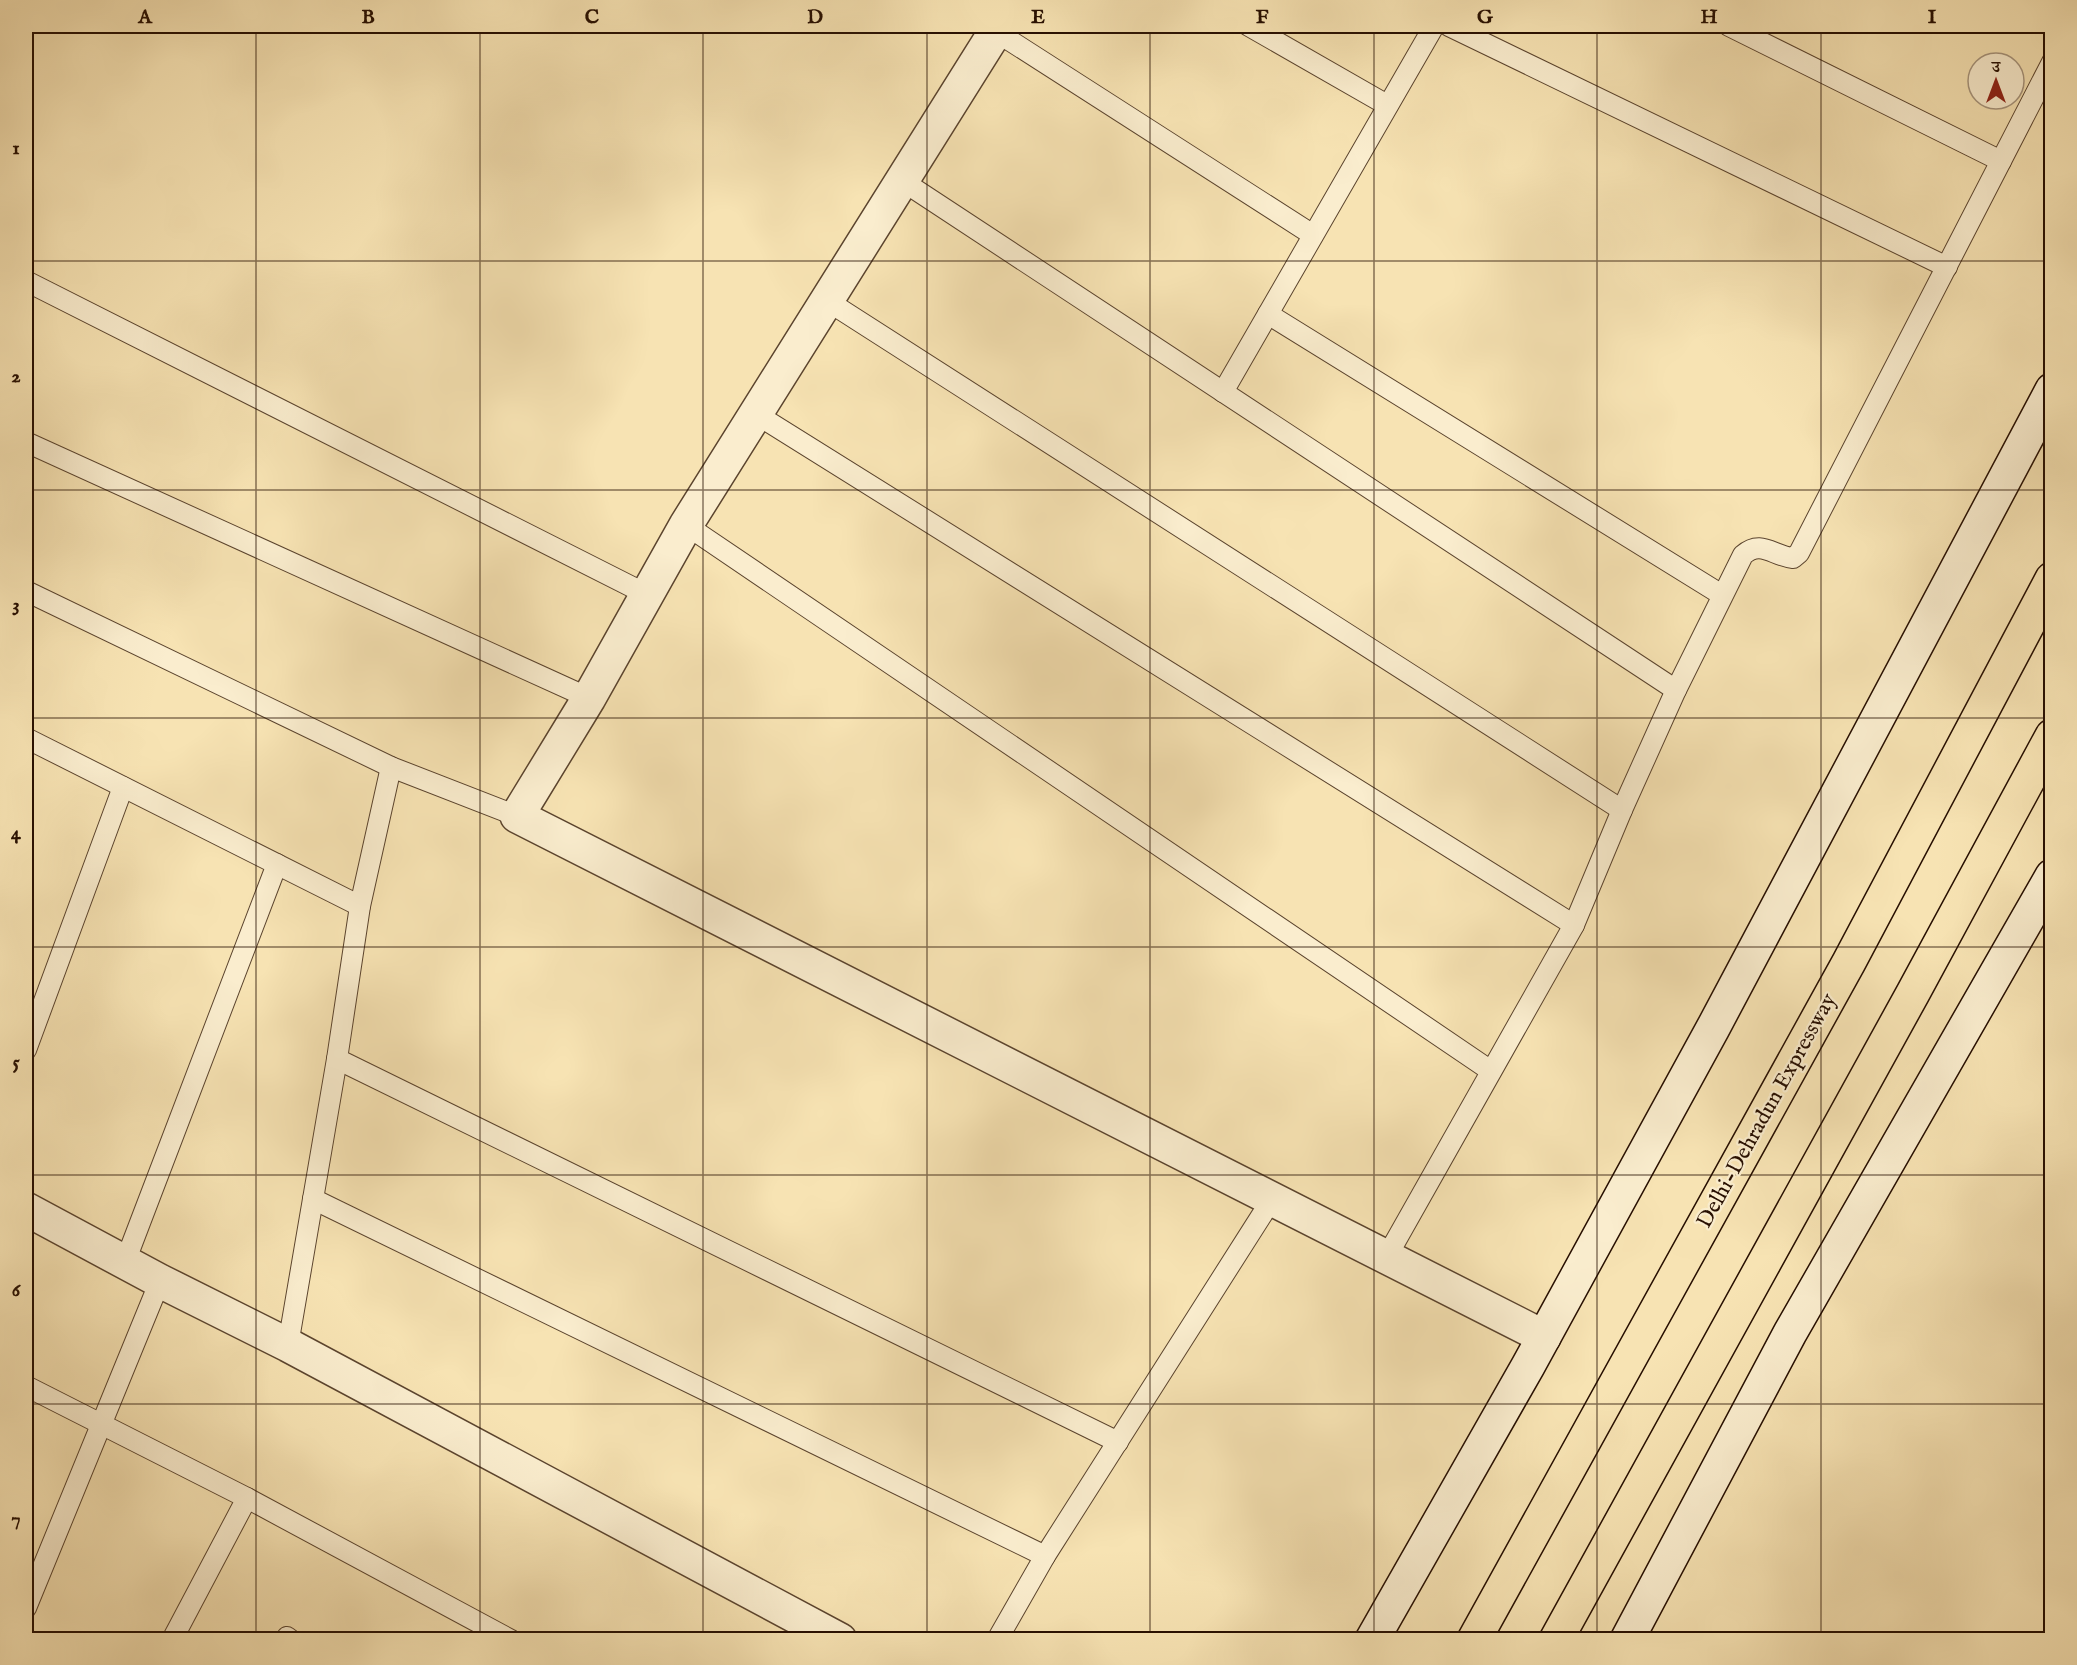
<svg xmlns="http://www.w3.org/2000/svg" width="2077" height="1665" viewBox="0 0 2077 1665" font-family="'IM FELL English','Noto Serif Devanagari',serif">
  <style>
    .lines { fill: none; stroke-linecap: round; stroke-linejoin: round }
    .lane-casing { stroke: #5b442e; stroke-width: 22 }
    .street-casing { stroke: #5b442e; stroke-width: 36 }
    .secondary-casing { stroke: #270f01; stroke-width: 36 }
    .highway-casing { stroke: #270f01; stroke-width: 36 }
    .lane { stroke: #faedce; stroke-width: 20 }
    .street { stroke: #faedce; stroke-width: 33 }
    .secondary { stroke: #faedce; stroke-width: 33 }
    .highway { stroke: #f7e3b3; stroke-width: 33 }
    .grid { fill: none; stroke: #270f01; stroke-width: 1.5; stroke-opacity: 0.55 }
    .labels { text-anchor: middle; dominant-baseline: central; stroke-width: 4.5; stroke-linejoin: round; paint-order: stroke }
    .street-label { font-size: 22px; fill: #270f01; stroke: #faedce }
    .neatline { fill: none; stroke: #270f01; stroke-width: 2 }
    .grid-label { font-size: 20px; text-anchor: middle; font-weight: bold; fill: #270f01 }
  </style>
  <rect width="100%" height="100%" fill="#f7e3b3"/>
  <filter id="stains"><feTurbulence type="fractalNoise" baseFrequency=".00333" numOctaves="4"/><feColorMatrix values="0 0 0 0 .2 0 0 0 0 .09 0 0 0 0 .02 0 0 0 .5 -.17"/></filter>
  <radialGradient id="worn" r=".72"><stop offset=".6" stop-color="#630" stop-opacity="0"/><stop offset="1" stop-color="#630" stop-opacity=".3"/></radialGradient>
  <g class="lines">
    <g class="lane-casing">
      <g id="lane">
        <path d="M1249,26L1387,105"/>
        <path d="M1449,26L1947,267"/>
        <path d="M1729,26L2001,161"/>
        <path d="M995,31L1313,235"/>
        <path d="M901,180L1676,690"/>
        <path d="M26,281L648,595"/>
        <path d="M826,300L1622,810"/>
        <path d="M1268,314L1722,595"/>
        <path d="M1223,392L1434,26"/>
        <path d="M756,414L1574,925"/>
        <path d="M26,442L589,698"/>
        <path d="M686,525L1491,1071"/>
        <path d="M26,591L391,767L517,816"/>
        <path d="M26,738L360,906"/>
        <path d="M26,1050L123,787"/>
        <path d="M337,1059L1118,1442"/>
        <path d="M313,1199L1045,1556"/>
        <path d="M1386,1258L1574,925L1622,810L1676,690L1743,555C1761,539 1773,556 1793,558L1799,553L2052,62"/>
        <path d="M125,1262L277,864"/>
        <path d="M288,1345L337,1059L360,906L391,767"/>
        <path d="M26,1386L247,1498L511,1640"/>
        <path d="M26,1608L160,1281"/>
        <path d="M287,1637L291,1640"/>
        <path d="M172,1640L247,1498"/>
        <path d="M997,1640L1045,1556L1272,1199"/>
      </g>
    </g>
    <g class="street-casing">
      <g id="street">
        <path d="M999,26L686,525L589,698L517,816L1544,1337"/>
        <path d="M26,1209L160,1281L288,1345L840,1640"/>
      </g>
    </g>
    <g class="secondary-casing">
      <g id="secondary">
        <path d="M1372,1640L1528,1366L1713,1028L2052,390"/>
        <path d="M1627,1640L1790,1333L2052,876"/>
      </g>
    </g>
    <g class="highway-casing">
      <g id="highway">
        <path d="M1474,1640L1849,962L2052,579"/>
        <path d="M1556,1640L1913,993L2052,736"/>
      </g>
    </g>
    <use href="#lane" class="lane"/>
    <use href="#street" class="street"/>
    <use href="#secondary" class="secondary"/>
    <use href="#highway" class="highway"/>
  </g>
  <path class="grid" d="M256,26V1640M480,26V1640M703,26V1640M927,26V1640M1150,26V1640M1374,26V1640M1597,26V1640M1821,26V1640M26,261H2052M26,490H2052M26,718H2052M26,947H2052M26,1175H2052M26,1404H2052"/>
  <g class="labels">
    <g class="street-label">
      <text transform="translate(1767 1111) rotate(-61)">Delhi-Dehradun Expressway</text>
    </g>
  </g>
  <rect width="2077" height="1665" fill="none" stroke="#f7e3b3" stroke-width="66"/>
  <g transform="translate(1996 81)"><circle r="28" fill="#faedce" stroke="#a6947c" stroke-width="1.5"/>
  <path d="M0-4.5L10 22L0 15L-10 22Z" fill="#8f2418"/>
  <text y="-9" font-size="16" font-weight="bold" text-anchor="middle" fill="#270f01">उ</text>
  </g>
  <rect x="33" y="33" width="2011" height="1599" class="neatline"/>
  <g class="grid-label">
    <text x="145" y="23">A</text>
    <text x="368" y="23">B</text>
    <text x="592" y="23">C</text>
    <text x="815" y="23">D</text>
    <text x="1038" y="23">E</text>
    <text x="1262" y="23">F</text>
    <text x="1485" y="23">G</text>
    <text x="1709" y="23">H</text>
    <text x="1932" y="23">I</text>
    <text x="16" y="154">1</text>
    <text x="16" y="382">2</text>
    <text x="16" y="611">3</text>
    <text x="16" y="839">4</text>
    <text x="16" y="1068">5</text>
    <text x="16" y="1296">6</text>
    <text x="16" y="1525">7</text>
  </g>
  <rect width="100%" height="100%" filter="url(#stains)"/>
  <rect width="100%" height="100%" fill="url(#worn)"/>
</svg>
